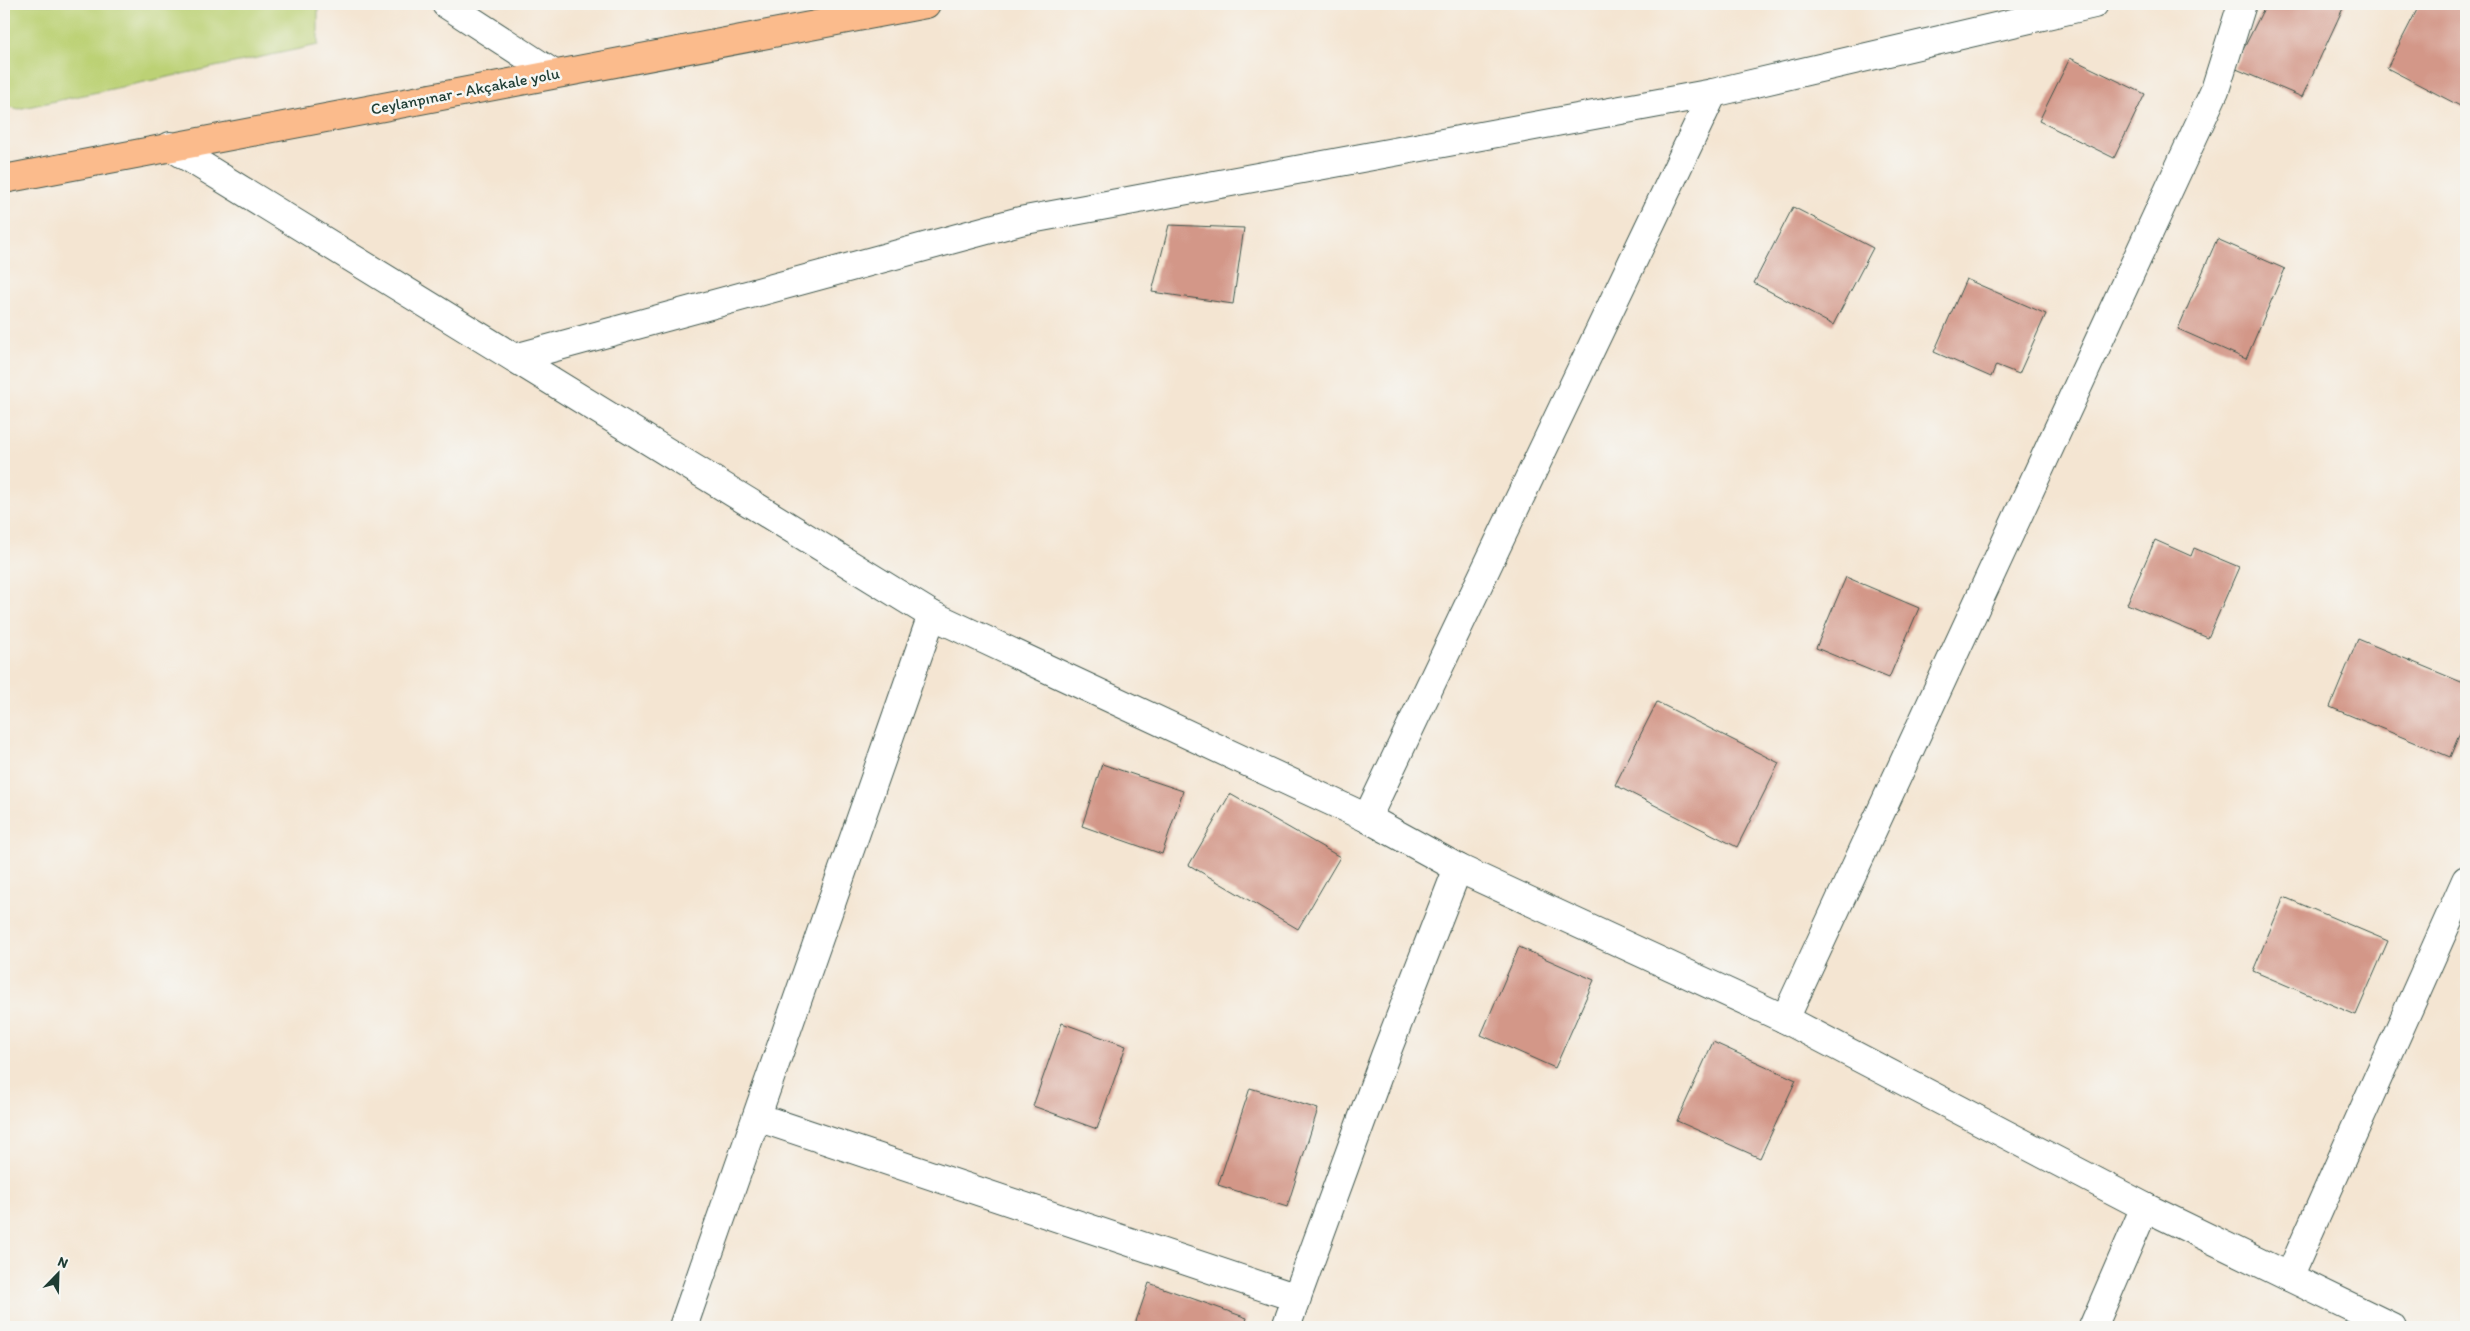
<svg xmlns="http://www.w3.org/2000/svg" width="2470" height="1331" viewBox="0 0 2470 1331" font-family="Itim,sans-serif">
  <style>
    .park { fill: #bcd174; stroke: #6e8754 }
    .building { fill: #d39788 }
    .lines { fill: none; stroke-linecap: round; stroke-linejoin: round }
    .minor-casing { stroke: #3f564c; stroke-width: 30 }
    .major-casing { stroke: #3f564c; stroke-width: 30 }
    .minor { stroke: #fff; stroke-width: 28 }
    .major { stroke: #fbbb8c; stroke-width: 28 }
    .labels { text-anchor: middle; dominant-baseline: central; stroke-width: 5; stroke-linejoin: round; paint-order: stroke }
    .street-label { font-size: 16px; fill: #1f3d34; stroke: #f6f6f2 }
  </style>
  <rect width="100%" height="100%" fill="#f6f6f2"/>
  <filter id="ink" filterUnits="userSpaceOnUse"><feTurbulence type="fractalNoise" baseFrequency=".02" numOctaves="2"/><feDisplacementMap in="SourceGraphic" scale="10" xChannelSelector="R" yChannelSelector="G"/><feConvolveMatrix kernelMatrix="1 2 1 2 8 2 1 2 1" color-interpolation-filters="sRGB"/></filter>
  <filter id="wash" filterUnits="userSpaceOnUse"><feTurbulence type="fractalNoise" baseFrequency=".0096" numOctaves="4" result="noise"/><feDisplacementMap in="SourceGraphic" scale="20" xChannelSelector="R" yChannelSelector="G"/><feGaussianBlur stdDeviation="1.12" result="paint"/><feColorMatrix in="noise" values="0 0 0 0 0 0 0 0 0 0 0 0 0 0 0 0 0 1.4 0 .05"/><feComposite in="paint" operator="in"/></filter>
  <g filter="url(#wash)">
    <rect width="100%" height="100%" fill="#f4e5d2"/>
    <path class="park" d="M4,4H318V45L18,109L4,105Z"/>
    <g id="blocks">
      <g class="building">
        <path d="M2271,4H2345L2302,97L2234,68L2262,12Z"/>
        <path d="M2420,4H2455L2466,9V104L2464,108L2387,68Z"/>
        <path d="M2070,58L2145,94L2114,158L2039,121Z"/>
        <path d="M1793,207L1873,248L1833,325L1754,283Z"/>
        <path d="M1169,225L1244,228L1233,304L1152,292Z"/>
        <path d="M2217,239L2285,269L2246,359L2178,329Z"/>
        <path d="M1966,279L2046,314L2019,374L1996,365L1991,377L1934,352Z"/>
        <path d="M2155,540L2191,556L2194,548L2239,567L2208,638L2127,604Z"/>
        <path d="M1846,577L1919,608L1889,678L1816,648Z"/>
        <path d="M2358,639L2466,684V718L2450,757L2330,707Z"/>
        <path d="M1657,702L1779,763L1737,847L1615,785Z"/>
        <path d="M1102,764L1183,791L1162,854L1082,826Z"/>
        <path d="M1230,794L1340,857L1298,929L1189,865Z"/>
        <path d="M2284,897L2388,941L2356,1015L2253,971Z"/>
        <path d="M1519,947L1594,980L1555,1068L1481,1035Z"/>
        <path d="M1062,1023L1126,1046L1097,1129L1033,1106Z"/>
        <path d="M1713,1042L1796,1080L1760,1158L1677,1121Z"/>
        <path d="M1250,1088L1318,1109L1287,1207L1218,1185Z"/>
        <path d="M1149,1283L1247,1318L1244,1327H1134Z"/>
      </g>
    </g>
  </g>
  <g filter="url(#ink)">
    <use href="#blocks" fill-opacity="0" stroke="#3f564c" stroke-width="1"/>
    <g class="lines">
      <g class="minor-casing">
        <g id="minor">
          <path d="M446,4L554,74"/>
          <path d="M170,146L932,615L1367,818L1458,868L1785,1019L2145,1207L2392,1327"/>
          <path d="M515,358L1020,221L1713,93L2094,4"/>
          <path d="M1367,818L1713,93"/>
          <path d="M1785,1019L2215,90L2242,4"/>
          <path d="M757,1117L1297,1298"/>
          <path d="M2289,1277L2466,880"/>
          <path d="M683,1327L932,615"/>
          <path d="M1286,1327L1385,1056L1458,868"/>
          <path d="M2093,1327L2145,1207"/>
        </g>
      </g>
      <g class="major-casing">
        <path id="major" d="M4,179L926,4"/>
      </g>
      <use href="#minor" class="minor"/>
      <use href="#major" class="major"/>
    </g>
  </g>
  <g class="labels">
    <g class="street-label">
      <text transform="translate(465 91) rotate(-11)">Ceylanpınar - Akçakale yolu</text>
    </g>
  </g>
  <rect width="2470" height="1331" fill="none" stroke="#f6f6f2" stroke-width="20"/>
  <g transform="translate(58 1274) rotate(23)" stroke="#f6f6f2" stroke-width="4" paint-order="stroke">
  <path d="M0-4L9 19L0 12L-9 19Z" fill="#1f3d34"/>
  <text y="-8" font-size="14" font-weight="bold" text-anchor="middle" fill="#1f3d34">N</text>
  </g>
</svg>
